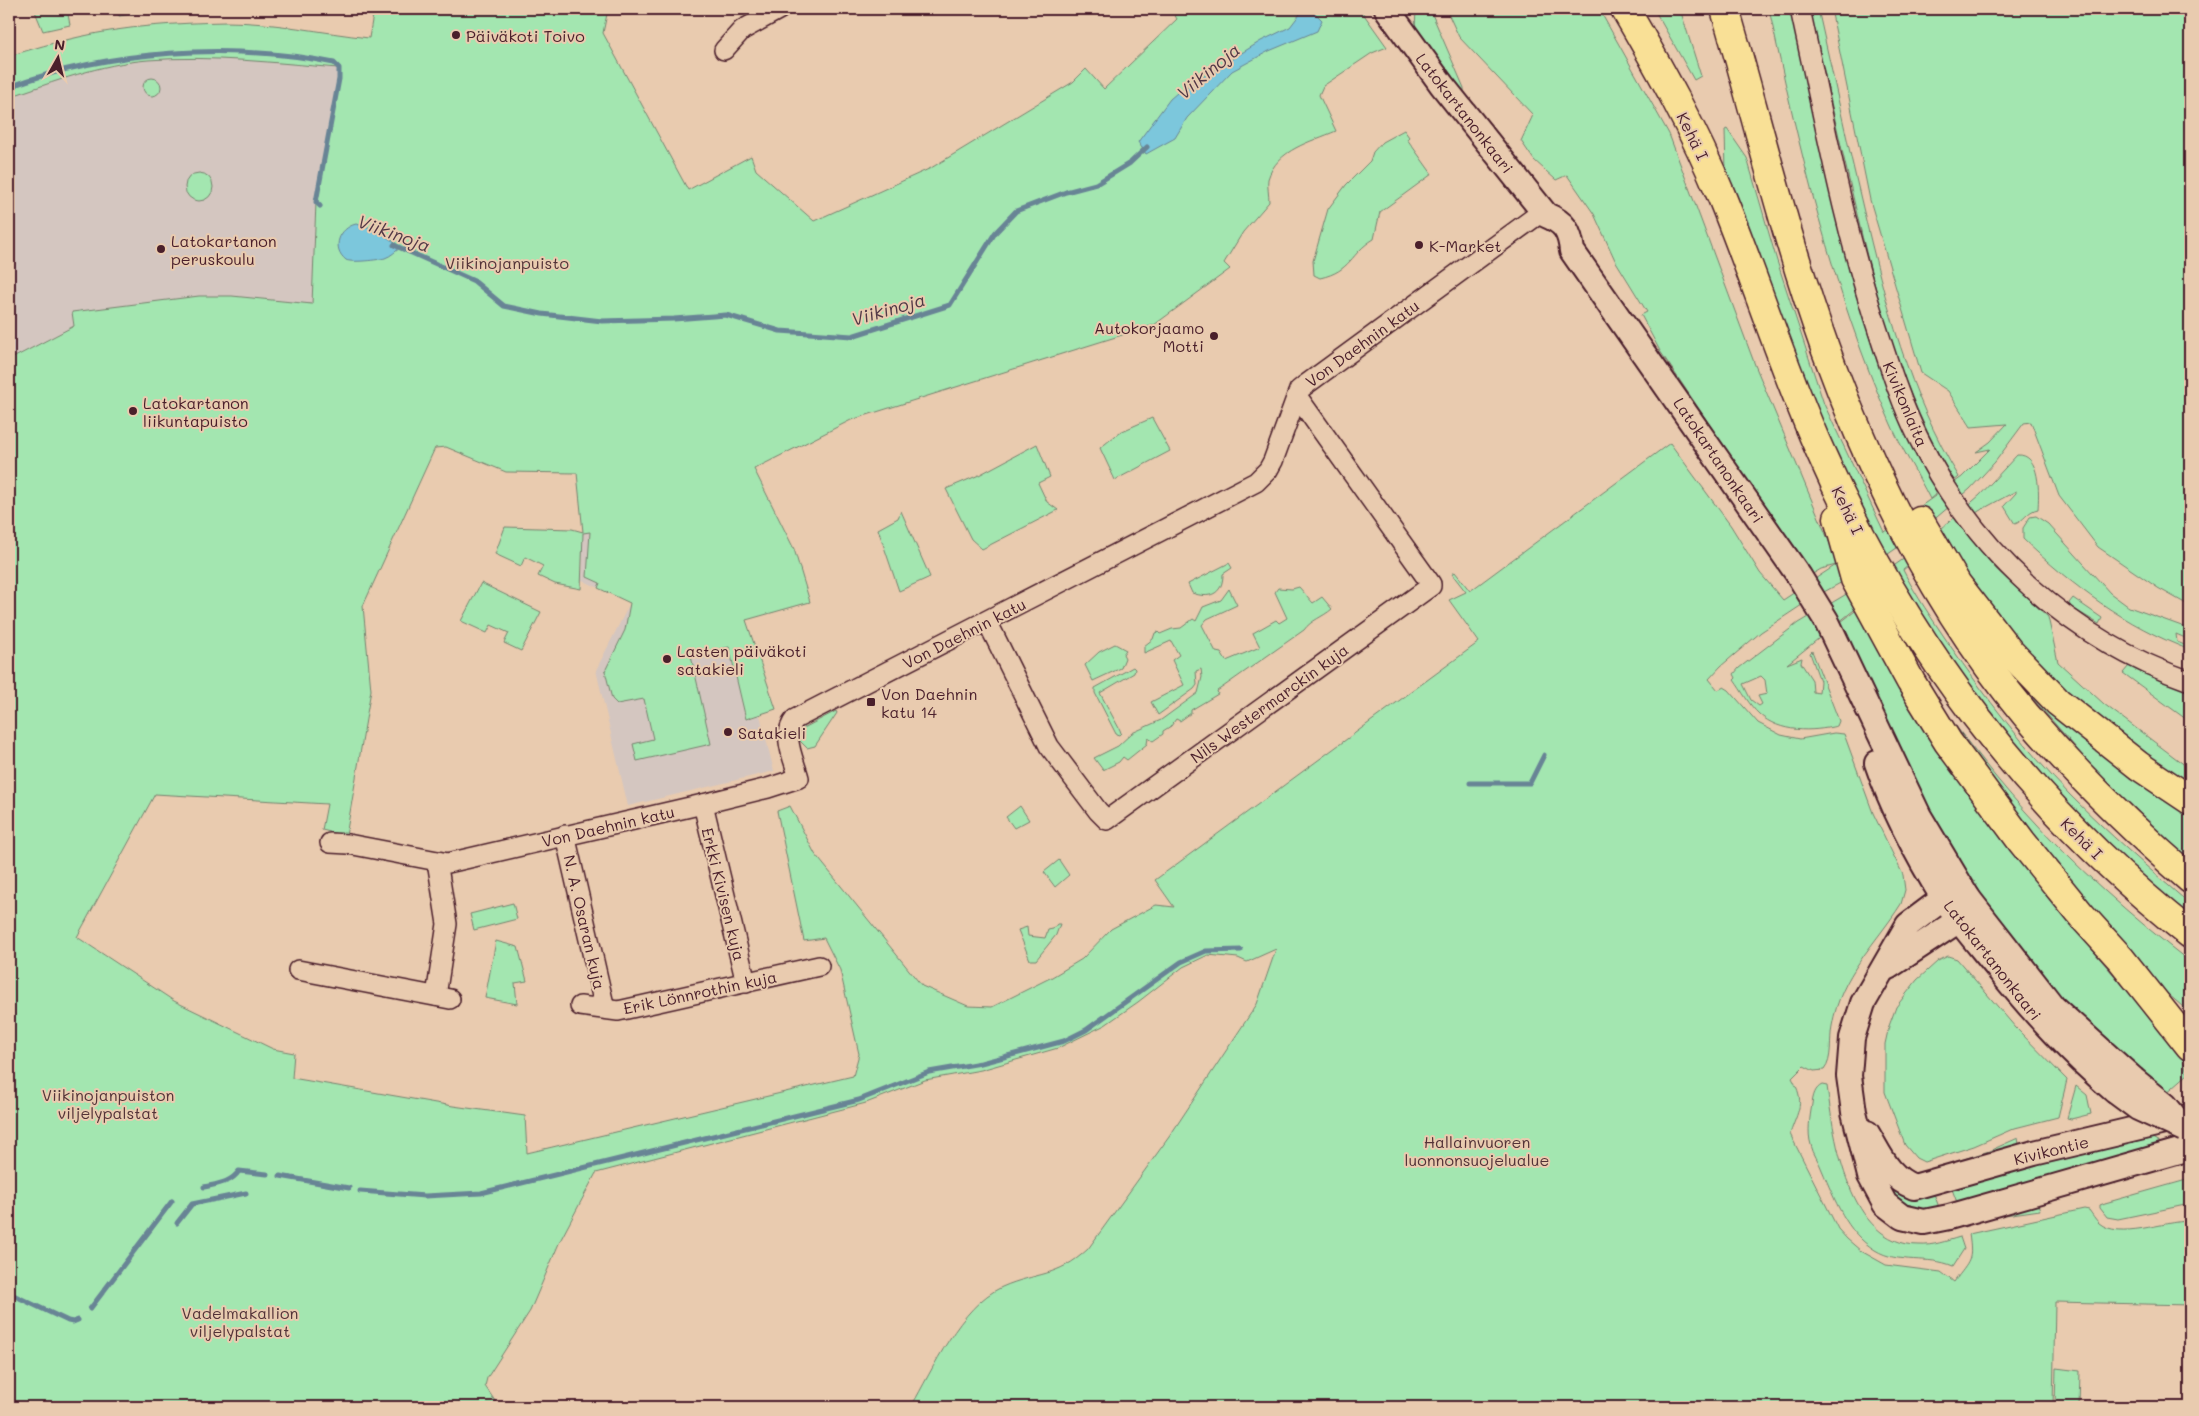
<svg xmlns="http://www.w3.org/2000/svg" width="2199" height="1416" viewBox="0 0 2199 1416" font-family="Mali,sans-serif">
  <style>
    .built { fill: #d4c6c0 }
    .green { fill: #a3e6b0; stroke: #76826e; fill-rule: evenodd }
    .water { fill: #7cc7dc; stroke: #688495 }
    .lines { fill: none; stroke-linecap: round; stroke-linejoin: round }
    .stream { stroke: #688495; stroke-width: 5 }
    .minor-casing { stroke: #4a1f2b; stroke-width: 22 }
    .tertiary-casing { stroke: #4a1f2b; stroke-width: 28 }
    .trunk-casing { stroke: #4a1f2b; stroke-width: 31 }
    .minor { stroke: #e9cbaf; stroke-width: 19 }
    .tertiary { stroke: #e9cbaf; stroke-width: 24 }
    .trunk { stroke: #f9e096; stroke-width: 28 }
    .tertiary-bridge-casing { stroke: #4a1f2b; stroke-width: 28; stroke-linecap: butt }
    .tertiary-bridge { stroke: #e9cbaf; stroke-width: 24 }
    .poi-dot { fill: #4a1f2b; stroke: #e9cbaf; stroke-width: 2 }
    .labels { text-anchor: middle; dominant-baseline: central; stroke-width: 4; stroke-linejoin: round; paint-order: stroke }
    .poi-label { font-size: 16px; fill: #4a1f2b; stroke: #e9cbaf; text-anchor: start }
    .street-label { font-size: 16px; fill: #4a1f2b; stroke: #e9cbaf }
    .park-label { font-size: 16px; fill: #533338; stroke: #e9cbaf }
    .water-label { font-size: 18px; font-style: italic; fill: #523846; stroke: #e9cbaf }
  </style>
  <rect width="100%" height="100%" fill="#e9cbaf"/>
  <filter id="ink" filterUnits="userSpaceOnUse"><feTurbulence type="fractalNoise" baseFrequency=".02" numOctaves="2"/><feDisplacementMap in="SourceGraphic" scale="10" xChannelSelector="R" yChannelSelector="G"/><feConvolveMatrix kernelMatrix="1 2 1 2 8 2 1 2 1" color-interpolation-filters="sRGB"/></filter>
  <g filter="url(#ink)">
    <g class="built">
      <path d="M237,52L339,68V79L316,202L312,304L232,296L72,312L74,326L9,360V87L147,55Z"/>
      <path d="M674,531L723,648L729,647L746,719L760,715L774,771L628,806L596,670L630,603L582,580L583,532Z"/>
    </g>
    <g class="green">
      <path d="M34,9H67L70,25L43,31Z"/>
      <path d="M117,9H150V11L119,16Z"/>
      <path d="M374,9H608L603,33L688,190L751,156L756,170L814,221L931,168L1073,82L1086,69L1104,89L1177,19L1171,9H1360L1387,47L1372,53L1323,86L1319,95L1336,131C1311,142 1277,149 1268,179C1267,185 1269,195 1269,202L1243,232L1224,263L1230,269L1154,325L851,420L754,469L794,549L810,602L746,620L776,709L746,719L729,647L691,656L711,744L637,761L633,744L653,739L644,699L617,704L612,699L605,671L625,630L630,603L598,588L600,583L587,577L590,532L583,533L581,589L555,584L538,576L543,566L525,557L521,566L495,554L505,527L572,529L583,532L577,473L506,472L446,447L435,448L363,606L371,690L346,836L322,830L327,804L155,794L77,937L174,1001L273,1049L294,1053L292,1078L453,1106L525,1116L527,1153L853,1076L859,1054L840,970L824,938L804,941L777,811L790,806L815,854L922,986L968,1006L992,1007L1052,977L1082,959L1111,929L1156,905L1174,907L1155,880L1479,642L1449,600L1466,592L1452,574L1455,572L1470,591L1670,443L1731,526L1760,573L1783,600L1836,565L1821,569L1811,575L1660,351L1641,315L1647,312L1615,260L1594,214L1567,175L1556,180L1534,160L1521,141L1533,115L1459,37L1446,9H1599L1669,134L1755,365L1838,563L1874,539L1815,411L1729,183L1726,172L1725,130L1727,129L1747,158L1777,261L1824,404L1884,532L1962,477L1990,449L1976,452L1990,442L2007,424L1971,427L1948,391L1921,373L1870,200L1831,9H2190V606L2158,588L2098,547L2059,496L2031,422L2024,423L1995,462L1970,489L1917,534L1868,568L1811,599L1761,632L1721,666L1709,679L1718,690L1724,687L1729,690L1758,723L1781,735L1800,739L1834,733L1844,734L1873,813L1903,875L1905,890L1901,904C1875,945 1841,974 1832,1026C1829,1040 1833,1059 1824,1070L1814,1071L1804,1066L1792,1078C1806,1103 1798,1110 1790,1134L1838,1229L1847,1239L1861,1251L1886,1265L1941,1272L1954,1282C1970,1260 1973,1262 1969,1234L2084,1209L2089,1210C2092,1214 2095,1219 2099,1223C2119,1240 2164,1221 2190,1221V1305L2055,1302L2053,1407H911C933,1369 960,1306 1002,1287C1036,1272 1057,1278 1088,1249L1169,1137L1257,1004L1276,949L1247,962L1238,958L1208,955L1183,967L1138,1002L1105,1025L1058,1048L981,1070L925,1080L866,1103L596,1173L560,1241L530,1311L487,1378L485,1386L499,1407H335L331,1402L327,1407H9V360L74,326L72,312L199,296H232L312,304L316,202L339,79L338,68C276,63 211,55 148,60C100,64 54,82 9,97V56C32,49 55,42 79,37C126,26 177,23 226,22C274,22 322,33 369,38Z"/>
      <path d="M1416,9H1428L1432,14L1464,88V94L1461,95L1415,29Z"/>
      <path d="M1654,9H1680L1701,76L1694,80Z"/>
      <path d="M1769,9H1790C1805,77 1820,145 1836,212C1859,309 1885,407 1937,493L1930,499C1917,473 1901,448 1890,422C1832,290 1799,149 1769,9Z"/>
      <path d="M1810,9H1818C1833,75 1847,142 1863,208C1885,301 1909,395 1959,477L1954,481C1902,395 1876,298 1854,201C1839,137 1824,73 1810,9Z"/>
      <circle cx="152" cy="87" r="9"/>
      <path d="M1404,130L1409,137L1407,139L1432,174L1380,212L1374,239C1350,253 1352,271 1320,278L1314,275L1313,261L1328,209L1346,185L1370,161L1373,152L1382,142Z"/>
      <circle cx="199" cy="187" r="14"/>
      <path d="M1152,418L1170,451L1115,480L1100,448L1120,432Z"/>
      <path d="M1037,444L1050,477L1038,483L1047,502L1058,510L982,549L971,539L946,489L979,475Z"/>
      <path d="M2017,455C2041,453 2039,494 2038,509C2027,511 2024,521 2015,524L2004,506L2016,493V491L1979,511L1959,525L1996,569L2048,617L2058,662L2104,704L2190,769V786L2095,717L2052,678L2004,627L1941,539L1903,570C1916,596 1933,620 1949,644C1985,696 2025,749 2070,795C2108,833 2149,869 2190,904V920L2062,802L1962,683L1895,577L1787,664L1802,658L1801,663L1812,680L1813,692L1819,693L1820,681L1810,653L1812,651L1839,721L1837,726C1812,732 1780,733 1759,714C1749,705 1742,691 1734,680L1736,678L1734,674L1739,668L1798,623L1895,565L1919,548L1980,495ZM1761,676L1765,680L1767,694L1758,696L1762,704L1759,706L1751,700L1743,684Z"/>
      <path d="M901,511L930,577L899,591L878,529L898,518Z"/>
      <path d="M2036,516L2048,524L2110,593L2129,607L2190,629V640L2176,634L2177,642L2190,647V650C2126,626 2072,586 2023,539V528L2030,517Z"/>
      <path d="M1229,563L1232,568L1223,574C1223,595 1209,599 1192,593L1188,584Z"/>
      <path d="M481,583L541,612L521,651L504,643L509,633L491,625L487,633L461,621Z"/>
      <path d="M1299,587L1313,603L1322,597L1332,609C1323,617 1311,620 1304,630L1223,687L1217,691L1218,694L1191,710V713L1180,721L1176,719L1171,726L1163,731V734L1153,741L1148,738L1147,744L1127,760L1123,757L1119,762L1103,770L1094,758L1118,746L1132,733L1161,720L1198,693L1202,677L1201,669L1196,671L1197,685L1194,689L1158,715L1151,702L1184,685L1172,660L1179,655L1171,641L1144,653V646L1153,639L1155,633L1158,632L1160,634L1172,629L1181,628L1193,619L1196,621L1203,607L1221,600L1229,589L1237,605L1207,619L1202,625L1216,652L1221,653L1226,661L1260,647L1253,633L1276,620L1279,623L1287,618L1275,592L1278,588L1292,589Z"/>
      <path d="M2073,598L2102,618L2099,624L2071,607L2069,603Z"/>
      <path d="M1859,608L1956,770L2047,897L2180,1052L2188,1074L2165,1094L2072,1013L1955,863L1837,625Z"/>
      <path d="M1115,644L1126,650L1123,654L1125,658L1121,668L1093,681L1085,665L1099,652Z"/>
      <path d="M2129,666L2190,691V722L2123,673Z"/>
      <path d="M1133,667L1135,669L1134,673L1100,693L1120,730L1121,733L1119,735L1116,734L1095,693V688Z"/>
      <path d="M2016,676L2190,810V861L2097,772L2021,685Z"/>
      <path d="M1920,677C1953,723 1987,769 2025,811C2075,867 2131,916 2190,962V1013L2146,975L2016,824Z"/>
      <path d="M836,711L837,713L815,746L807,748L799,740L800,730Z"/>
      <path d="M1020,806L1029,820L1014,828L1006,817Z"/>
      <path d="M1059,860L1069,875L1055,887L1044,872Z"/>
      <path d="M513,903L517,919L474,930L470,914Z"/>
      <path d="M1057,924H1060L1056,935L1036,960H1030L1018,930L1027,927L1028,936L1045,938L1048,930L1053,929Z"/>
      <path d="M496,941L518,947L527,981L515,983L517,1004L485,998Z"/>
      <path d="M1948,956L1957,959L2016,1028L2067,1080L2058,1117L2015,1128L1974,1146L1924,1162L1916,1158L1905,1145L1885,1092V1044L1889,1026L1896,1007L1917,980L1938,961Z"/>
      <path d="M1822,1085L1827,1086C1834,1138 1848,1245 1919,1245C1933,1246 1946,1241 1960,1237L1964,1249L1953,1266C1928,1255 1899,1265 1875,1250C1846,1232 1835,1200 1822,1170C1819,1161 1813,1154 1811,1145C1807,1132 1810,1117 1812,1104C1813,1096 1815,1088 1822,1085Z"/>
      <path d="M2076,1086L2087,1095L2091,1114L2071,1119L2067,1118Z"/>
      <path d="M2147,1135L2170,1148L1958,1205L1950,1184Z"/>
      <path d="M2018,1138L2019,1144L1991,1157L1950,1171L1948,1164L1989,1151Z"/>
      <path d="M1887,1177L1933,1191L1940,1210C1918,1212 1900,1205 1886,1187Z"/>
      <path d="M2190,1179V1204L2118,1219L2107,1217L2100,1208V1205L2105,1203Z"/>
      <path d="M1866,1191L1875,1198L1945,1223L1948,1230C1912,1241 1879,1228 1866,1191Z"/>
      <path d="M2038,1204L2040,1210L1991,1217L1999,1208Z"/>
      <path d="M2056,1368L2080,1371L2079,1407H2055Z"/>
    </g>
    <g class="water">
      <path d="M1307,9L1312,10L1322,20L1317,31L1269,51L1232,71L1187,118L1175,138L1146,154L1138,142L1170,99L1177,93L1261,41L1290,27L1303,10Z"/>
      <path d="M356,224L376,229L401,247C396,251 391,256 385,258C379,260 351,263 346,260C331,248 339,228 356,224Z"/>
    </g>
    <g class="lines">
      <g class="stream">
        <path d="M9,87C108,50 231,42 334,63L339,68V79L316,202L320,206"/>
        <path d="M394,245L474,281L504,306L542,314L602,321L674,319L726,315L780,331L852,336L950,305L995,233L1016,211L1066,192L1096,184L1130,163L1147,147"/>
        <path d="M1470,783H1530L1544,755"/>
        <path d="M280,1176L349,1188"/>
        <path d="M204,1187C217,1184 231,1183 239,1171L267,1174"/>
        <path d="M360,1191L425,1196L481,1193L859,1100L929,1072L981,1063L1064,1041L1086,1030L1181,962L1206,951L1241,950"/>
        <path d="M177,1223L192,1204L246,1193"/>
        <path d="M9,1293L68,1321L73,1322L78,1320"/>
        <path d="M90,1309L172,1201"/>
      </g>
      <g class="minor-casing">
        <g id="minor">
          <path d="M1800,9C1824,119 1844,230 1880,337C1891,371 1902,405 1918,437C1973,551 2071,640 2190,681"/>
          <path d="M724,50L742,30L780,9"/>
          <path d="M987,621L1049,746L1098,811L1107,820L1431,586V584L1297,396"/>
          <path d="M703,804L746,983"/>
          <path d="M565,835L605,1009"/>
          <path d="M330,843L348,844L448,863L703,804L768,788L799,778C794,759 781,736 795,719L1256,482L1268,470L1273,461L1299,390L1304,386L1543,211"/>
          <path d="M298,970L450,999"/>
          <path d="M436,996L447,924L437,861"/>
          <path d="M580,1006L618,1011L819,966"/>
        </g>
      </g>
      <g class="tertiary-casing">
        <g id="tertiary">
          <path d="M1387,9L1442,85L1546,215C1564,222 1570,231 1572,251L1799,576L1826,620L1919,816L1968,898L2053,1007L2133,1079"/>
          <path d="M1877,763C1893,810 1918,857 1944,899C1960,924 1981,947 2000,971C2036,1015 2071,1054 2115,1091"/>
          <path d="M1968,898H1944L1908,925L1863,1003L1852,1038L1849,1076L1854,1112L1870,1176L1885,1204L1902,1217L1924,1222L1949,1217L2190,1148"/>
          <path d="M1888,967L1959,920L1965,905"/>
          <path d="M1867,1133C1881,1156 1888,1177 1914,1187L2034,1153L2190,1116"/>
        </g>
      </g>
      <g class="trunk-casing">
        <g id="trunk">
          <path d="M1625,9C1660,69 1694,130 1721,195C1756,280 1783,369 1821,453C1904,641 2028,806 2190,934"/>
          <path d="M1725,9C1758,122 1785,237 1825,348C1873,479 1936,607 2026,715C2076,774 2131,828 2190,879"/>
          <path d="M1838,518L1855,579L1911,682L1948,742L2022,842L2082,916L2121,959L2190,1046"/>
          <path d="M1920,521L1957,584L2009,651L2058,702L2139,766L2190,800"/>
        </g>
      </g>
      <use href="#minor" class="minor"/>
      <use href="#tertiary" class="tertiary"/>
      <use href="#trunk" class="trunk"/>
      <g class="tertiary-bridge-casing">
        <g id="tertiary-bridge">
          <path d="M2133,1079L2165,1105L2181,1125"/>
          <path d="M2115,1091L2138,1108L2184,1129"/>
        </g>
      </g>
      <use href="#tertiary-bridge" class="tertiary-bridge"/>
    </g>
  </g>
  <g class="poi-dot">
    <circle cx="456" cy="35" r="5"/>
    <circle cx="1419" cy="245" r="5"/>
    <circle cx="161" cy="249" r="5"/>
    <circle cx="1214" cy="336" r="5"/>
    <circle cx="133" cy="411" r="5"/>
    <circle cx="667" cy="659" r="5"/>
    <rect x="866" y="697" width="10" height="10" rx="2.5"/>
    <circle cx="728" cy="732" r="5"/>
  </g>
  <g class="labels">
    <g class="poi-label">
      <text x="466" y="35">Päiväkoti Toivo</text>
      <text x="171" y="240">Latokartanon<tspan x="171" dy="18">peruskoulu</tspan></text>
      <text x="1429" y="245">K-Market</text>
      <text x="1204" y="327" text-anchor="end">Autokorjaamo<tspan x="1204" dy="18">Motti</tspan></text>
      <text x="143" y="402">Latokartanon<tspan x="143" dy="18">liikuntapuisto</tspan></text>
      <text x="677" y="650">Lasten päiväkoti<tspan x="677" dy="18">satakieli</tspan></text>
      <text x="881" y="693">Von Daehnin<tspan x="881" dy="18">katu 14</tspan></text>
      <text x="738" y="732">Satakieli</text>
    </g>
    <g class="street-label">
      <text transform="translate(1465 113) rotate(52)">Latokartanonkaari</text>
      <text transform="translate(1693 136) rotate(64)">Kehä I</text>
      <text transform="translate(1362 343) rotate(-36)">Von Daehnin katu</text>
      <text transform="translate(1906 404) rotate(67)">Kivikonlaita</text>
      <text transform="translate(1719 460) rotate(56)">Latokartanonkaari</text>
      <text transform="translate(1848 510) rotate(64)">Kehä I</text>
      <text transform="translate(964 633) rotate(-27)">Von Daehnin katu</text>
      <text transform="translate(1269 703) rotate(-36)">Nils Westermarckin kuja</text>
      <text transform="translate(608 826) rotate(-13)">Von Daehnin katu</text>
      <text transform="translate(2082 838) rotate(45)">Kehä I</text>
      <text transform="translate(724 894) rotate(76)">Erkki Kivisen kuja</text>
      <text transform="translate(585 922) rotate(77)">N. A. Osaran kuja</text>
      <text transform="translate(1993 960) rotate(52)">Latokartanonkaari</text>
      <text transform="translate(700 992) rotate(-12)">Erik Lönnrothin kuja</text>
      <text transform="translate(2051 1150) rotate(-14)">Kivikontie</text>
    </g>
    <g class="park-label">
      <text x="507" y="262">Viikinojanpuisto</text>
      <text x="108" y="1094">Viikinojanpuiston<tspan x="108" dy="18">viljelypalstat</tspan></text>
      <text x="1477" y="1141">Hallainvuoren<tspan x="1477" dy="18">luonnonsuojelualue</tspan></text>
      <text x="240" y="1312">Vadelmakallion<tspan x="240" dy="18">viljelypalstat</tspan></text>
    </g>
    <g class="water-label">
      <text transform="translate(1208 71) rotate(-40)">Viikinoja</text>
      <text transform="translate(394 233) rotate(20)">Viikinoja</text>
      <text transform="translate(888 309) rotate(-16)">Viikinoja</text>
    </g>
  </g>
  <rect width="2199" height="1416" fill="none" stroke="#e9cbaf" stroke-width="30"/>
  <rect x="15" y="15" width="2169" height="1386" fill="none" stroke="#4a1f2b" stroke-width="2" filter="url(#ink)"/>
  <g transform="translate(58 58) rotate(8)" stroke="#e9cbaf" stroke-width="4" paint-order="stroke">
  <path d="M0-4L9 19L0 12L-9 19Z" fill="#4a1f2b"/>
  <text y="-8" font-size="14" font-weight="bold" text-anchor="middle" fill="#4a1f2b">N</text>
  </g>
</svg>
